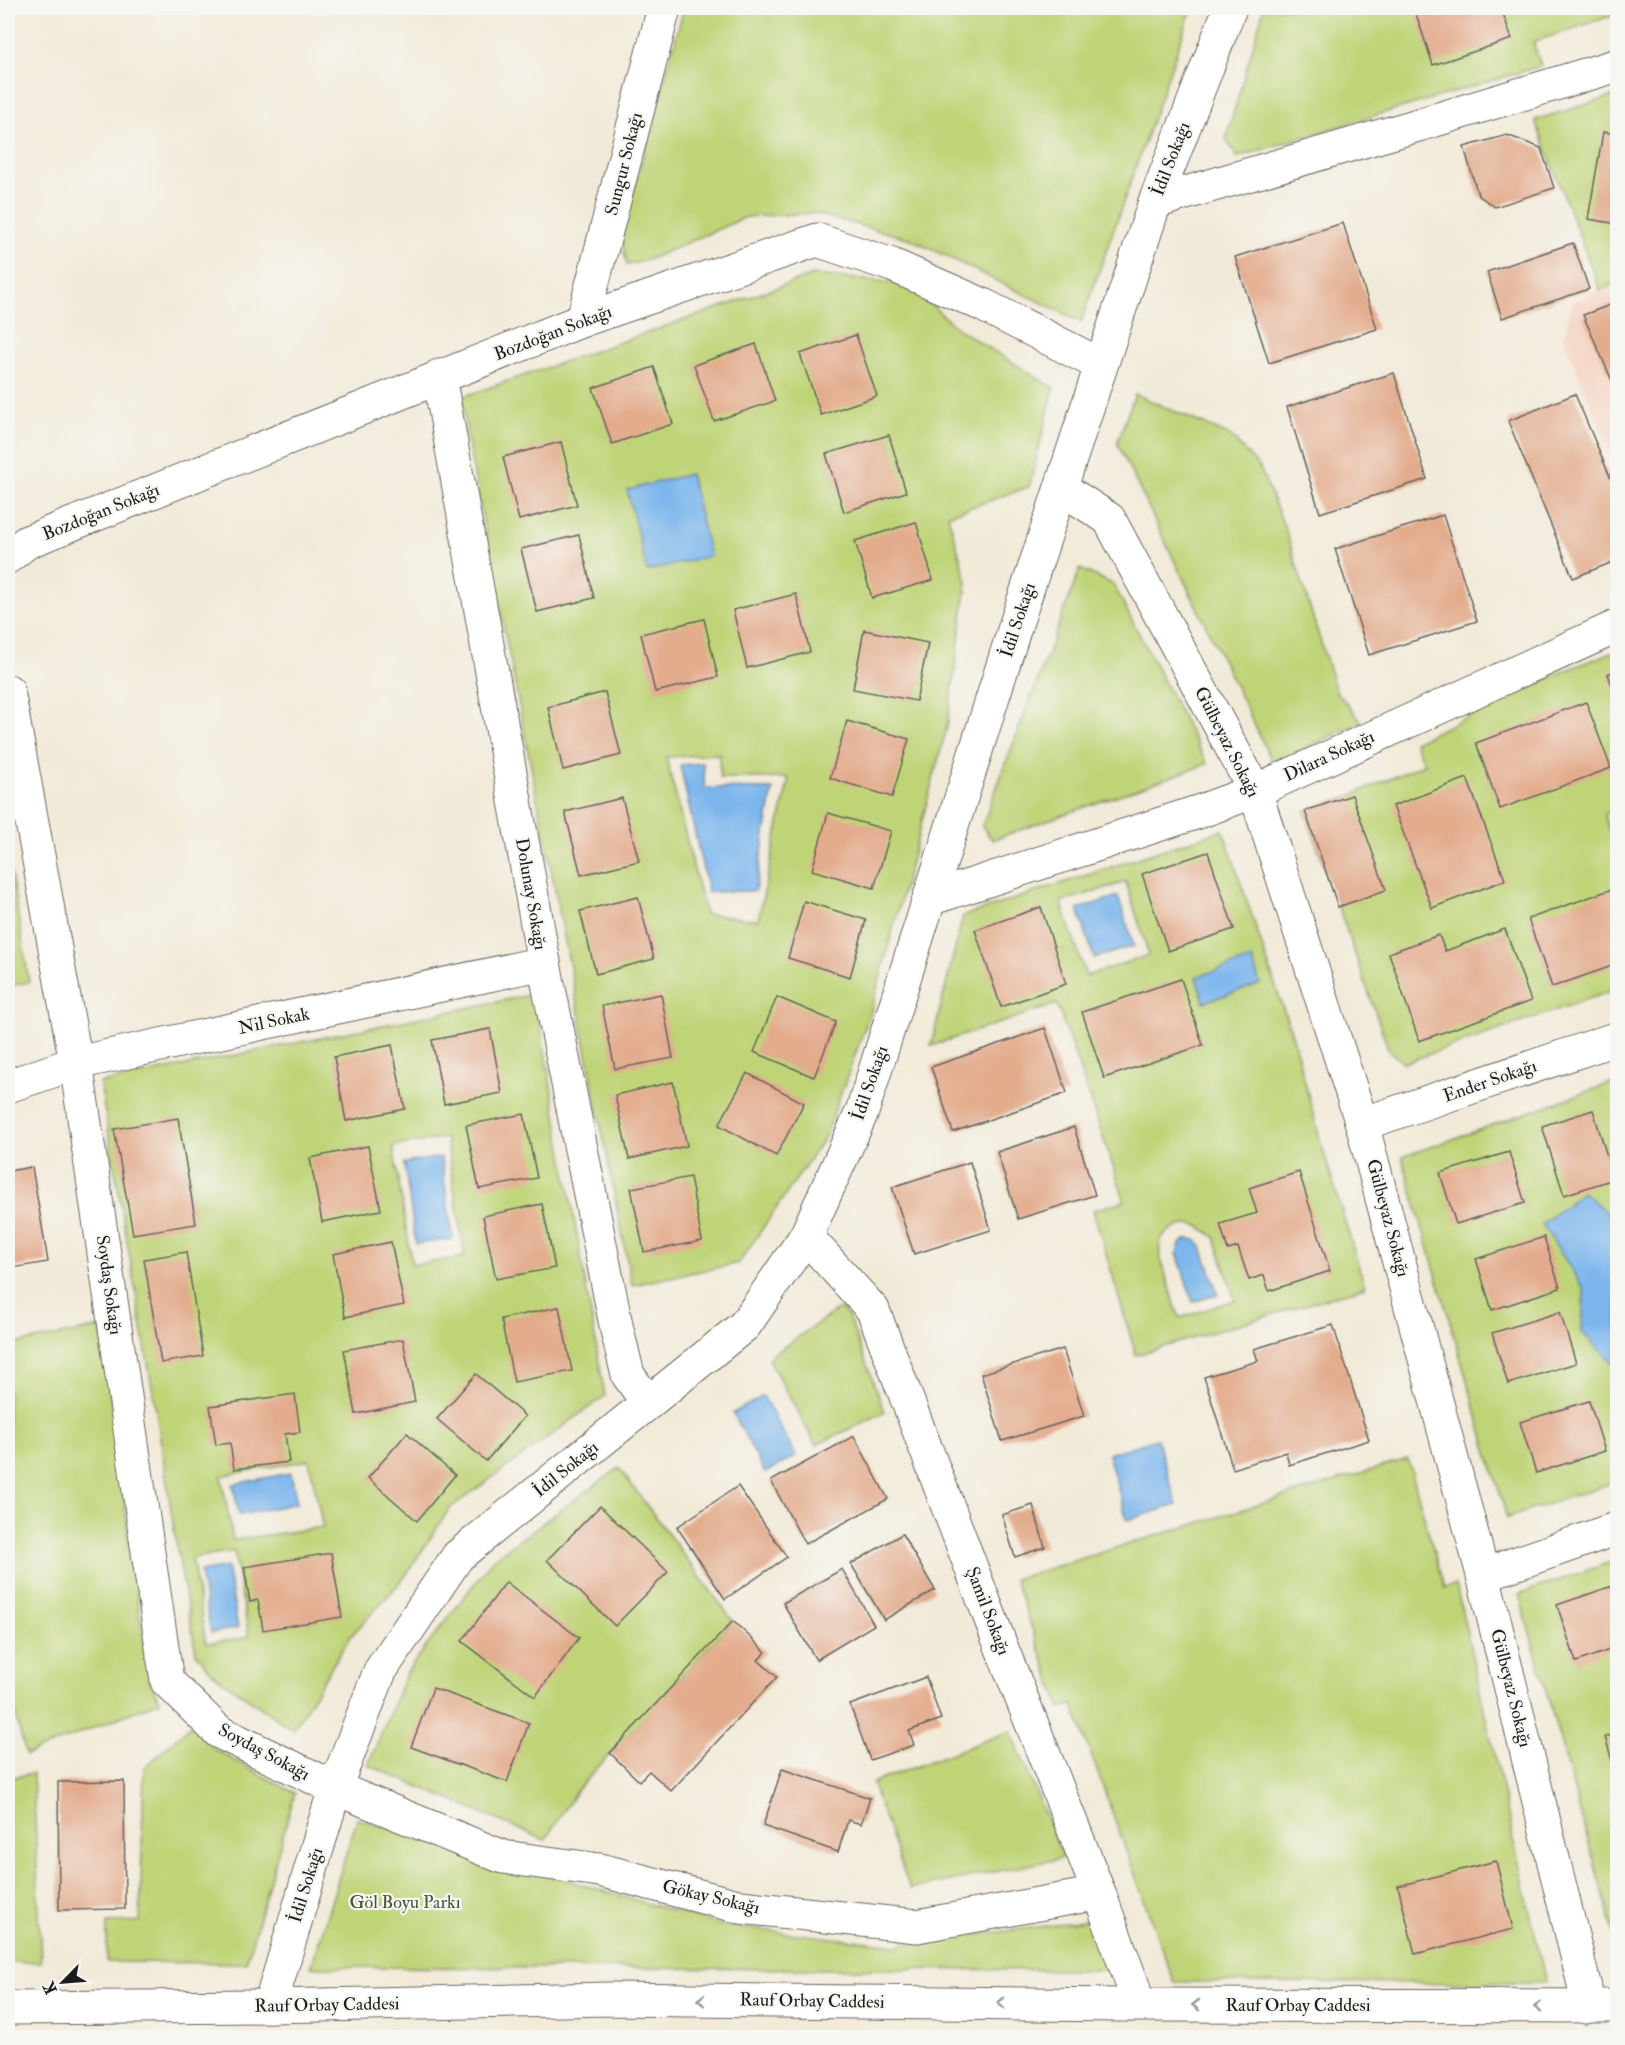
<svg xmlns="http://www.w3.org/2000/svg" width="1625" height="2045" viewBox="0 0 1625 2045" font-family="'IM FELL Double Pica',serif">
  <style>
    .built { fill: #f5d3c1 }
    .green { fill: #bfd477; stroke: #6e784a; stroke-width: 1.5; fill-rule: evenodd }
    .water { fill: #7cb6ed; stroke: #4c6984; stroke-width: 1.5 }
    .building { fill: #e3ac8d }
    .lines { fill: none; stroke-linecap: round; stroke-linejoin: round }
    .minor-casing { stroke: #67645e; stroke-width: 35 }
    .primary-casing { stroke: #67645e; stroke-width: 35 }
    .minor { stroke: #fff; stroke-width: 33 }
    .primary { stroke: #fff; stroke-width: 33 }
    .oneway { stroke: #999 }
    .labels { text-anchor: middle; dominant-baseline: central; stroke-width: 4.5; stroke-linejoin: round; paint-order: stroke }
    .street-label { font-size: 18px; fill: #1c1c1c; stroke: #f6f6f2 }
    .park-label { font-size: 18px; fill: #4d5337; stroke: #f6f6f2 }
  </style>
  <rect width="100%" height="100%" fill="#f6f6f2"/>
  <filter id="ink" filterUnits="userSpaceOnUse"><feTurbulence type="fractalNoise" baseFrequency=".0167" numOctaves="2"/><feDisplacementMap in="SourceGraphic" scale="12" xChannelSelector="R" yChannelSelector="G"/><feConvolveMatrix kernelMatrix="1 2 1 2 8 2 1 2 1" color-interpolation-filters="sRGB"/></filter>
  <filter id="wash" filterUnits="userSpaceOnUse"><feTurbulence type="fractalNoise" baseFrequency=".008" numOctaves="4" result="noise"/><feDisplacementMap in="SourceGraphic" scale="24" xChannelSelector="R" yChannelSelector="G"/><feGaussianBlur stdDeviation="1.35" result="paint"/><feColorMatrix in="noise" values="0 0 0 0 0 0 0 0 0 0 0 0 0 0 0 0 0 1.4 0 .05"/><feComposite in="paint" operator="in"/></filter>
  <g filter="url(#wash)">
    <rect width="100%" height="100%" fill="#f2ead8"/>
    <path class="built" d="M1617,282V468L1564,340L1572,302Z"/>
    <g class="green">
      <path d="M684,8H1192L1081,322L911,239L813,213L746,217L650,259L627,265L621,236Z"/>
      <path d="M1264,8H1617V14L1533,42L1541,66L1237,157L1226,139Z"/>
      <path d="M1617,95V282L1600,290L1535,120Z"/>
      <path d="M813,275L908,284L958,329L1054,388L1029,487L948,515L967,582L947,727L871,1011L825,1137L739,1263L632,1285L467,438L462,397ZM719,754L720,778H789L758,920L705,914L666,757Z"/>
      <path d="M1135,394L1231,436L1260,468L1286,531L1336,691L1362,722L1273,763L1117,443Z"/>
      <path d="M1080,569L1113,584L1207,764L992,840L982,826Z"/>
      <path d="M1617,650V809L1604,814L1617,855V989L1404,1063L1389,1051L1305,811L1352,795L1424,764L1414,742L1562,672Z"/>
      <path d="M1223,830L1293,1038L1321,1143L1365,1287L1136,1355L1093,1210L1125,1201L1057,1004L931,1046L963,916ZM1126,882L1149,955L1086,976L1061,902ZM1189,1224L1198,1226L1215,1237L1235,1300L1180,1318C1175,1307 1172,1294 1168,1282C1158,1252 1149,1231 1189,1224Z"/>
      <path d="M8,855L29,982L8,986Z"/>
      <path d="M535,994L605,1396L450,1508L404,1578L350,1637L293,1730L214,1675L196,1653L177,1549L156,1410L100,1083ZM446,1138L465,1257L412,1265L393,1146ZM309,1460L323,1527L233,1540L221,1476ZM234,1551L249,1637L206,1644L192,1558Z"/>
      <path d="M1617,1081V1222L1583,1192L1542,1224L1584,1289L1582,1332L1617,1368V1481L1507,1518L1402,1157Z"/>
      <path d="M840,1308L848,1316L885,1412L816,1445L768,1358Z"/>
      <path d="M102,1327L134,1578L151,1684L160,1701L26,1755L8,1686V1345Z"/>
      <path d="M1408,1459L1444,1588L1456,1585L1546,1983L1174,1982L1073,1705L1061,1708L1014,1579Z"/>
      <path d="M619,1468L733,1621L577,1790L545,1840L368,1765L407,1672L493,1559Z"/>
      <path d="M1617,1560V1944L1519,1594Z"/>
      <path d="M191,1725L215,1750L295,1793L246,1963L107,1962V1923L140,1921L144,1768Z"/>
      <path d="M1011,1731L1063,1858L910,1889L872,1783Z"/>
      <path d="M33,1774L41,1962H8V1778Z"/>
      <path d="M357,1819L724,1926L897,1945L1092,1920L1110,1970L311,1967Z"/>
    </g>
    <g class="water">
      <path d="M690,474L710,556L647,571L627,490Z"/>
      <path d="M703,763L705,788L773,789L755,891L708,892L680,765Z"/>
      <path d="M1118,896L1134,946L1094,958L1078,909Z"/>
      <path d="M1252,959L1260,984L1204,1002L1196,977Z"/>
      <path d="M441,1157L453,1239L416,1244L404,1163Z"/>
      <path d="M1583,1192L1617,1222V1368L1582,1332L1584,1289L1542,1224Z"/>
      <path d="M1187,1239L1196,1240L1202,1247L1218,1294L1193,1302L1177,1253L1180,1244Z"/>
      <path d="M763,1396L796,1456L765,1473L733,1413Z"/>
      <path d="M1157,1439L1177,1505L1127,1520L1108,1454Z"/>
      <path d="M291,1473L297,1503L239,1515L233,1484Z"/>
      <path d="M227,1567L238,1628L211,1633L200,1572Z"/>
    </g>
    <g id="blocks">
      <g class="building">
        <path d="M1414,8H1501L1512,39L1433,65Z"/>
        <path d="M1603,132L1618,134V224L1588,219Z"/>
        <path d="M1507,135L1541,148L1554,188L1495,207L1478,195L1464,147Z"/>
        <path d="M1343,223L1377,329L1269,363L1235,257Z"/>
        <path d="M1573,243L1589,289L1502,318L1487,272Z"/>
        <path d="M1618,302V394L1583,315Z"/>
        <path d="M856,335L877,396L821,415L800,354Z"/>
        <path d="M756,344L775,401L714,421L694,365Z"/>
        <path d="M654,367L673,424L612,444L593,388Z"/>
        <path d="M1394,373L1427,479L1320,513L1287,407Z"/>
        <path d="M1575,394L1618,496V560L1573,578L1508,421Z"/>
        <path d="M889,435L906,492L844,512L826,454Z"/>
        <path d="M561,442L577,505L519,520L503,457Z"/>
        <path d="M1443,515L1477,621L1369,655L1335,549Z"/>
        <path d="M916,522L933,580L872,598L855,541Z"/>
        <path d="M579,535L594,598L537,612L521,549Z"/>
        <path d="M796,594L810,652L747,668L733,610Z"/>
        <path d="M704,619L718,677L655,692L641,634Z"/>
        <path d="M864,630L928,643L916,701L853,689Z"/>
        <path d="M1618,670V699H1617L1608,674Z"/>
        <path d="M605,692L621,755L563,770L548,707Z"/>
        <path d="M1586,702L1611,768L1500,809L1476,743Z"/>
        <path d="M847,721L909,739L892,797L830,778Z"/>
        <path d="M1467,778L1505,880L1432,908L1393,806Z"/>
        <path d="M1352,795L1386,890L1338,907L1305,811Z"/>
        <path d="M622,798L639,861L581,875L565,812Z"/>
        <path d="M828,813L891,831L874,888L812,870Z"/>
        <path d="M1208,852L1234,929L1168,951L1142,874Z"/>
        <path d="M1618,887V964L1552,987L1528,919Z"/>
        <path d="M638,897L654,959L596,974L580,911Z"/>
        <path d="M804,901L866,920L850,977L788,958Z"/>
        <path d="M1041,907L1066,984L1001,1007L975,930Z"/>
        <path d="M1505,929L1531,1001L1419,1041L1389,953L1439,935L1445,951Z"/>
        <path d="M1181,979L1203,1045L1104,1078L1082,1012Z"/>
        <path d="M661,994L673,1058L615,1069L602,1006Z"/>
        <path d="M777,997L836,1022L814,1077L754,1052Z"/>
        <path d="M1045,1028L1067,1093L953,1132L931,1067Z"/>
        <path d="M490,1029L502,1093L444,1104L432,1040Z"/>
        <path d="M392,1045L405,1109L346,1121L334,1057Z"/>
        <path d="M747,1073L804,1103L776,1156L719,1125Z"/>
        <path d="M673,1082L687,1146L629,1159L615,1095Z"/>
        <path d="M1593,1110L1614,1179L1564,1195L1542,1126Z"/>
        <path d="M524,1114L537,1178L479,1189L466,1125Z"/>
        <path d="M178,1118L196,1224L133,1234L114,1129Z"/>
        <path d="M1074,1127L1095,1195L1018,1219L997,1152Z"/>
        <path d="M368,1146L381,1210L322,1222L310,1158Z"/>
        <path d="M1509,1152L1525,1203L1456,1224L1440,1173Z"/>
        <path d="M970,1162L991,1230L914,1254L892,1187Z"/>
        <path d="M32,1167L48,1262L12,1268L8,1244V1171Z"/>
        <path d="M1299,1172L1330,1271L1269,1291L1264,1275L1249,1280L1238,1247L1228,1250L1220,1224L1257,1213L1249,1188Z"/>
        <path d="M690,1177L702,1241L644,1252L631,1188Z"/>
        <path d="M542,1204L555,1268L496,1279L483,1216Z"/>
        <path d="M1544,1237L1560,1288L1492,1310L1476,1259Z"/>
        <path d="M391,1242L404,1305L345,1317L333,1254Z"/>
        <path d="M186,1252L203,1356L161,1363L144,1259Z"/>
        <path d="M559,1307L572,1371L514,1382L501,1319Z"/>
        <path d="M1560,1312L1576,1363L1508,1384L1492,1333Z"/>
        <path d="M1333,1325L1369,1440L1289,1465L1286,1452L1233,1469L1204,1377L1258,1361L1254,1349Z"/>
        <path d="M403,1339L415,1402L356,1414L344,1350Z"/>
        <path d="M1063,1349L1084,1416L1002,1441L981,1374Z"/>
        <path d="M476,1374L525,1416L486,1461L437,1419Z"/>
        <path d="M295,1394L300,1432L285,1434L289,1462L234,1469L230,1443L216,1445L210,1406Z"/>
        <path d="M1589,1401L1605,1451L1536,1473L1520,1422Z"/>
        <path d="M407,1433L455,1475L417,1521L368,1478Z"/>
        <path d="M854,1436L888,1499L805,1544L771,1481Z"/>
        <path d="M738,1486L787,1557L725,1599L677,1527Z"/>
        <path d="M1033,1505L1045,1547L1015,1557L1002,1515Z"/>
        <path d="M600,1506L668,1572L615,1626L547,1560Z"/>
        <path d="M902,1534L935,1590L884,1620L851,1564Z"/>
        <path d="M331,1553L342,1617L263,1630L258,1600L250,1602L244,1567Z"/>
        <path d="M842,1569L874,1625L816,1660L783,1603Z"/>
        <path d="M506,1582L579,1638L535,1697L462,1641Z"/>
        <path d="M1618,1584V1647L1576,1662L1557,1605Z"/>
        <path d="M733,1621L766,1652L758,1660L777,1677L671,1791L649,1771L639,1781L610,1753Z"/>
        <path d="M926,1677L941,1719L909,1731L914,1745L870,1760L850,1705Z"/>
        <path d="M433,1688L529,1723L507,1782L411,1747Z"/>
        <path d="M1618,1733V1777H1617L1605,1737Z"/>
        <path d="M782,1769L870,1798L861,1824L848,1820L838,1852L763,1826Z"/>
        <path d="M124,1781L125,1909L59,1910L58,1782Z"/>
        <path d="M1496,1861L1513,1929L1415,1954L1398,1886Z"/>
      </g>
    </g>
  </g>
  <g filter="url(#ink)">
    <use href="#blocks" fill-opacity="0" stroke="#67645e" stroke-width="1.5"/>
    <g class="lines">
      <g class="minor-casing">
        <g id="minor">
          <path d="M1155,202L1432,121L1618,65"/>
          <path d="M583,320L664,8"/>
          <path d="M439,376L544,963L617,1330L628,1375L648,1403"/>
          <path d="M1061,488L1109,519L1255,791L1362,1124L1483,1575L1585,1988L1586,2007"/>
          <path d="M8,557L27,542L583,320L817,240L892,265L981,304L1101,365"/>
          <path d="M8,691L76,1063L167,1681L219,1732L335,1788L503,1857L600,1870L741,1907L917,1926L1099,1893"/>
          <path d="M929,899L1201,811L1255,791L1618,626"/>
          <path d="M8,1086L76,1063L544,963"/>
          <path d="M1362,1124L1618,1038"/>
          <path d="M806,1236L873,1310L1001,1646L1099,1893L1134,1989L1137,2004"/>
          <path d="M1483,1575L1618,1528"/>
          <path d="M270,2006L335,1788L380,1671L458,1556L745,1325L806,1236L862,1112L1015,627L1155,202L1230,8"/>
        </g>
      </g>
      <g class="primary-casing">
        <path id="primary" d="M8,2008L270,2006L610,1999L1120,2005L1618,2006"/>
      </g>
      <use href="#minor" class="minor"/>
      <use href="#primary" class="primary"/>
    </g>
    <defs><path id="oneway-chevron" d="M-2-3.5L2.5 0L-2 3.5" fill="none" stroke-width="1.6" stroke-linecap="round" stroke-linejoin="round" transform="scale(1.5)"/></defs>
    <g class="oneway">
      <use href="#oneway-chevron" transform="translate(701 2000) rotate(-179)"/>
      <use href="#oneway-chevron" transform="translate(1001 2003) rotate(-179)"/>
      <use href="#oneway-chevron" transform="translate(1196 2005) rotate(-180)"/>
      <use href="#oneway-chevron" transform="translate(1538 2007) rotate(-180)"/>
    </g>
  </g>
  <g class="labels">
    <g class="street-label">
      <text transform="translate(1171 159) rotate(-69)">İdil Sokağı</text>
      <text transform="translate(624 164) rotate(-76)">Sungur Sokağı</text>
      <text transform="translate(553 333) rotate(-21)">Bozdoğan Sokağı</text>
      <text transform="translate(101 512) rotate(-22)">Bozdoğan Sokağı</text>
      <text transform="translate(1018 620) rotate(-72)">İdil Sokağı</text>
      <text transform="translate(1227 742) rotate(63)">Gülbeyaz Sokağı</text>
      <text transform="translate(1329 756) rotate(-25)">Dilara Sokağı</text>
      <text transform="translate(531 894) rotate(80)">Dolunay Sokağı</text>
      <text transform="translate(274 1021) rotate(-12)">Nil Sokak</text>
      <text transform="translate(1490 1081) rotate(-19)">Ender Sokağı</text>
      <text transform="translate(870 1083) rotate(-71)">İdil Sokağı</text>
      <text transform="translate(1388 1218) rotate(75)">Gülbeyaz Sokağı</text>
      <text transform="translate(109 1285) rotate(82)">Soydaş Sokağı</text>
      <text transform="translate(566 1469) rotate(-39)">İdil Sokağı</text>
      <text transform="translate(988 1611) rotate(69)">Şamil Sokağı</text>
      <text transform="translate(1511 1688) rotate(76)">Gülbeyaz Sokağı</text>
      <text transform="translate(264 1752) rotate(28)">Soydaş Sokağı</text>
      <text transform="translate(306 1885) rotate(-73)">İdil Sokağı</text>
      <text transform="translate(711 1897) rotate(13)">Gökay Sokağı</text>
      <text transform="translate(812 2001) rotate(1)">Rauf Orbay Caddesi</text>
      <text transform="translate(327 2005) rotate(-1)">Rauf Orbay Caddesi</text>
      <text x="1298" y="2005">Rauf Orbay Caddesi</text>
    </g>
    <g class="park-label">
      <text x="405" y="1902">Göl Boyu Parkı</text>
    </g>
  </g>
  <rect width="1625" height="2045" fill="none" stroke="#f6f6f2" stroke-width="30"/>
  <g transform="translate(63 1982) rotate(245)" stroke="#f6f6f2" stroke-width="4.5" paint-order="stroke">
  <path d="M0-4.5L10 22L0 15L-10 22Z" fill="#1c1c1c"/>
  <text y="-9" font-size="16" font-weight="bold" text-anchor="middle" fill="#1c1c1c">K</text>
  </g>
</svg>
